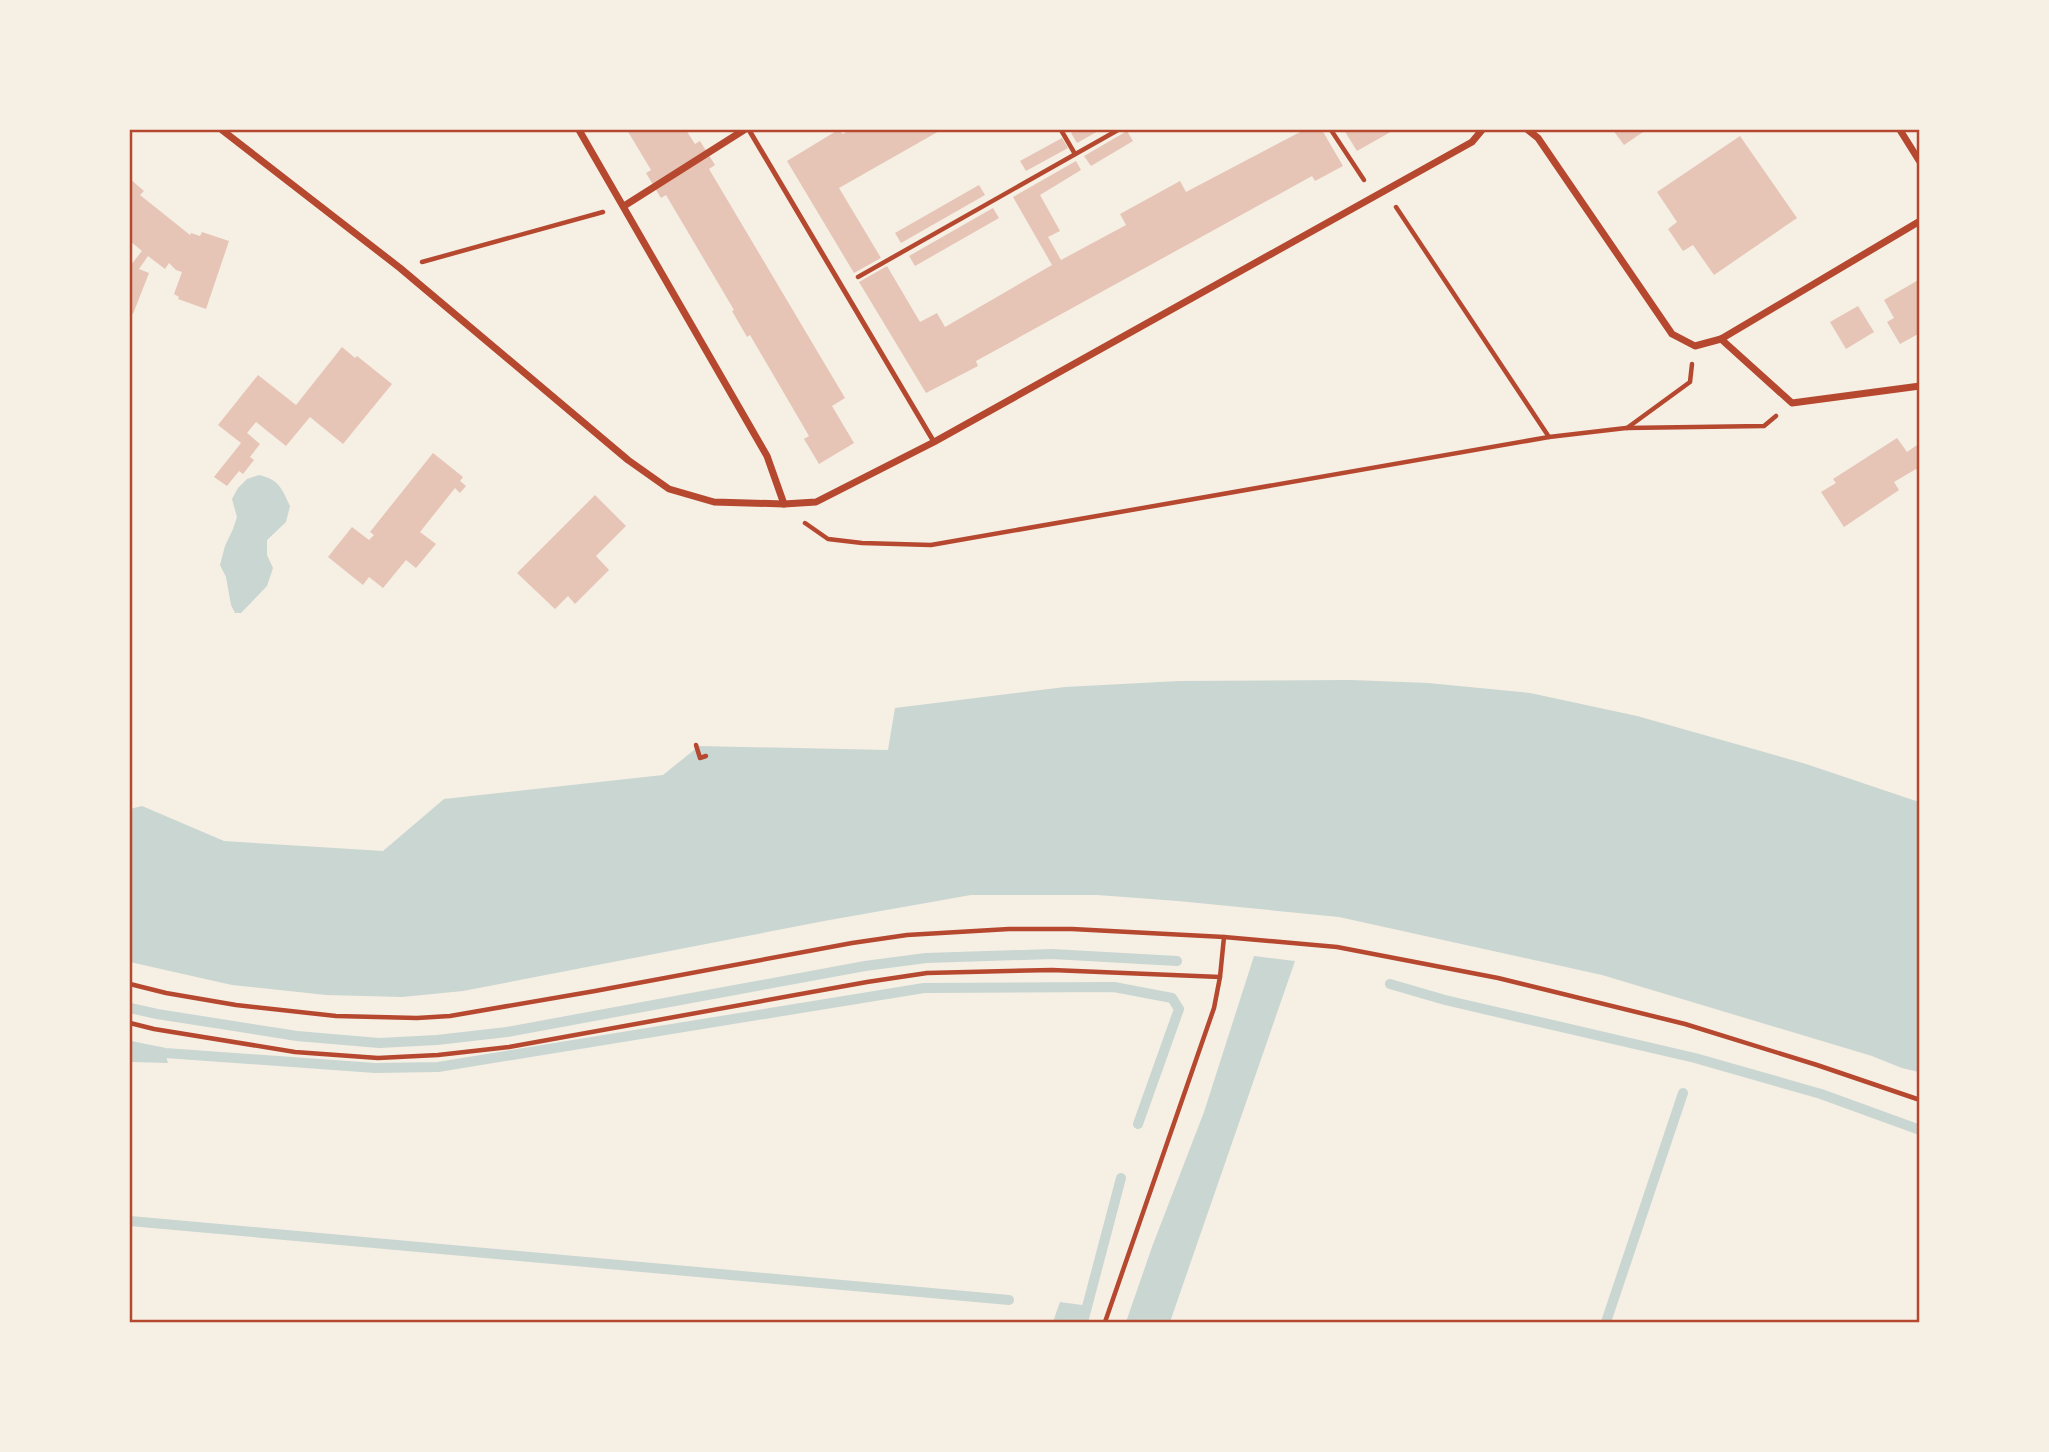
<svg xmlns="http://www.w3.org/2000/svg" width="2049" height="1452" viewBox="0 0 2049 1452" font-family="'Alegreya Sans',sans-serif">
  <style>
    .water { fill: #c9d6d2 }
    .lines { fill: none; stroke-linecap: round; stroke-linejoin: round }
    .stream { stroke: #c9d6d2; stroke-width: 10 }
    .building { fill: #e6c5b7 }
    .path { stroke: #b5482f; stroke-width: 4.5 }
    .service { stroke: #b5482f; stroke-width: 5 }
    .minor { stroke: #b5482f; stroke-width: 7 }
    .neatline { fill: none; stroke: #b5482f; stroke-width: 2.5 }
  </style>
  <rect width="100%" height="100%" fill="#f6efe4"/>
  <g class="water">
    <path d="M259,475C279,480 281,487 290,506L286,522L267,540V555L273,568L267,586L241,613H235L231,605L226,577L220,565L225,546L233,529L237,517L232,499L238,488L247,479Z"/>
    <path d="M1351,680L1428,683L1530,693L1637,716L1806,764L1919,802V1072L1902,1068L1872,1056L1602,975L1339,917L1178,901L1097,895H971L824,921L463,991L402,997L326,995L232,985L130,962V809L142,806L224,841L383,851L444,799L663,775L699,746L888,750L895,708L1065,687L1179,681Z"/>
    <path d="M1254,956L1295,961L1170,1322H1126L1152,1247L1204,1112Z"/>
    <path d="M130,1045L165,1053L168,1063L130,1062Z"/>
    <path d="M1060,1302L1089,1306L1083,1322H1053Z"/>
  </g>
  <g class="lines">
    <g class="stream">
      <path d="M1390,984L1445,1000L1695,1058L1821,1094L1920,1130"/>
      <path d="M130,1008L157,1014L297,1036L379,1043L437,1040L507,1032L865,966L926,958L1052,954L1177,961"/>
      <path d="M130,1046L165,1053L375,1068L438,1067L924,988L1114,987L1172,998L1179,1009L1138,1124"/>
      <path d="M130,1221L1009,1300"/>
      <path d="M1083,1322L1121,1178"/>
      <path d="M1606,1322L1683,1093"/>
    </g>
  </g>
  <g class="building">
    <path d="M627,130H686L695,144L700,141L715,165L709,169L845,398L832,406L854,443L819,464L804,439L809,436L750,335L747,337L732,311L734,310L666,195L661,198L646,173L651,170Z"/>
    <path d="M838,130L843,134L850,130H941L839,188L881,258L854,273L787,161Z"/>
    <path d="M1076,130H1100L1077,143L1071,133Z"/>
    <path d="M1304,130H1322L1343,166L1315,181L1312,176L976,361L978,366L926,393L859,282L887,266L920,322L937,313L945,327L1052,265L1013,197L1076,161L1081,170L1040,195L1060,231L1048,237L1061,260L1126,225L1120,214L1180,181L1186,192Z"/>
    <path d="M1344,130H1394L1357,151Z"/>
    <path d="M1613,130H1646L1624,145Z"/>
    <path d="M1127,131L1133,141L1091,166L1084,156Z"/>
    <path d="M1740,136L1797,218L1714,275L1693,245L1683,251L1668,229L1677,222L1657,192Z"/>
    <path d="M1062,138L1068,148L1026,171L1020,161Z"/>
    <path d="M130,179L144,191L140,195L190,235L191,233L200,236L202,232L229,241L206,309L178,299L179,297L174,294L182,272L176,270L169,263L165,269L148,256L139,269L149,273L133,314L130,313V266L142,251L130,241L131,237L130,236Z"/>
    <path d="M979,185L985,195L901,243L895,233Z"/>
    <path d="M993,208L999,218L915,266L909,256Z"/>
    <path d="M1920,279V333L1900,344L1887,322L1894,318L1884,300Z"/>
    <path d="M1858,306L1874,332L1846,349L1830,322Z"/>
    <path d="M342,347L355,358L357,356L392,384L343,444L310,417L286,446L256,422L247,433L260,444L250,457L254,460L243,474L239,471L227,486L214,477L241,443L218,425L258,375L296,405Z"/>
    <path d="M1897,438L1907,452L1920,443V475L1916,469L1894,482L1899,490L1844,527L1821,492L1836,483L1833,479Z"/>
    <path d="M433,453L463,477L460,481L466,486L460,493L455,488L420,532L436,544L416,568L406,560L383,588L369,577L363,585L328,557L352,527L369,540L374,535L370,532Z"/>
    <path d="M595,495L626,526L596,556L609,570L575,604L568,596L555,609L517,573Z"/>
  </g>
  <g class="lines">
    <g class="path">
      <path d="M1061,130L1075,154"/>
      <path d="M1331,130L1364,180"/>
      <path d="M1396,207L1549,437"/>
      <path d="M422,262L603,212"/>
      <path d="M858,277L1118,130"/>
      <path d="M1627,428L1690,382L1692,364"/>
      <path d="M805,523L828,539L862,543L931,545L1549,437L1626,428L1764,426L1776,416"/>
      <path d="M696,745L700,758L706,756"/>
      <path d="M130,984L166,993L236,1005L336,1016L417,1018L450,1016L595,991L852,943L907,935L1009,929H1072L1224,937L1337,947L1498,978L1685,1024L1817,1065L1920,1100"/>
      <path d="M130,1023L154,1029L295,1052L378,1058L438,1055L509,1047L867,982L927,973L1052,970L1220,977"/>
      <path d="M1105,1322L1214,1008L1220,977L1224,937"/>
    </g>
    <path class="service" d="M749,130L934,442"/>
    <g class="minor">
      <path d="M222,130L400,268L628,460L669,489L714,502L784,504L816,502L934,442L1472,142L1482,130"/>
      <path d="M579,130L767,456L784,504"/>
      <path d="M1528,130L1538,138L1672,334L1695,346L1721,339L1920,221"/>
      <path d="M1900,130L1920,162"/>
      <path d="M624,206L744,130"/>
      <path d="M1721,339L1792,403L1920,386"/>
    </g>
  </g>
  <rect width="2049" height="1452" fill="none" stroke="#f6efe4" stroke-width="262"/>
  <rect x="131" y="131" width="1787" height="1190" class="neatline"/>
</svg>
